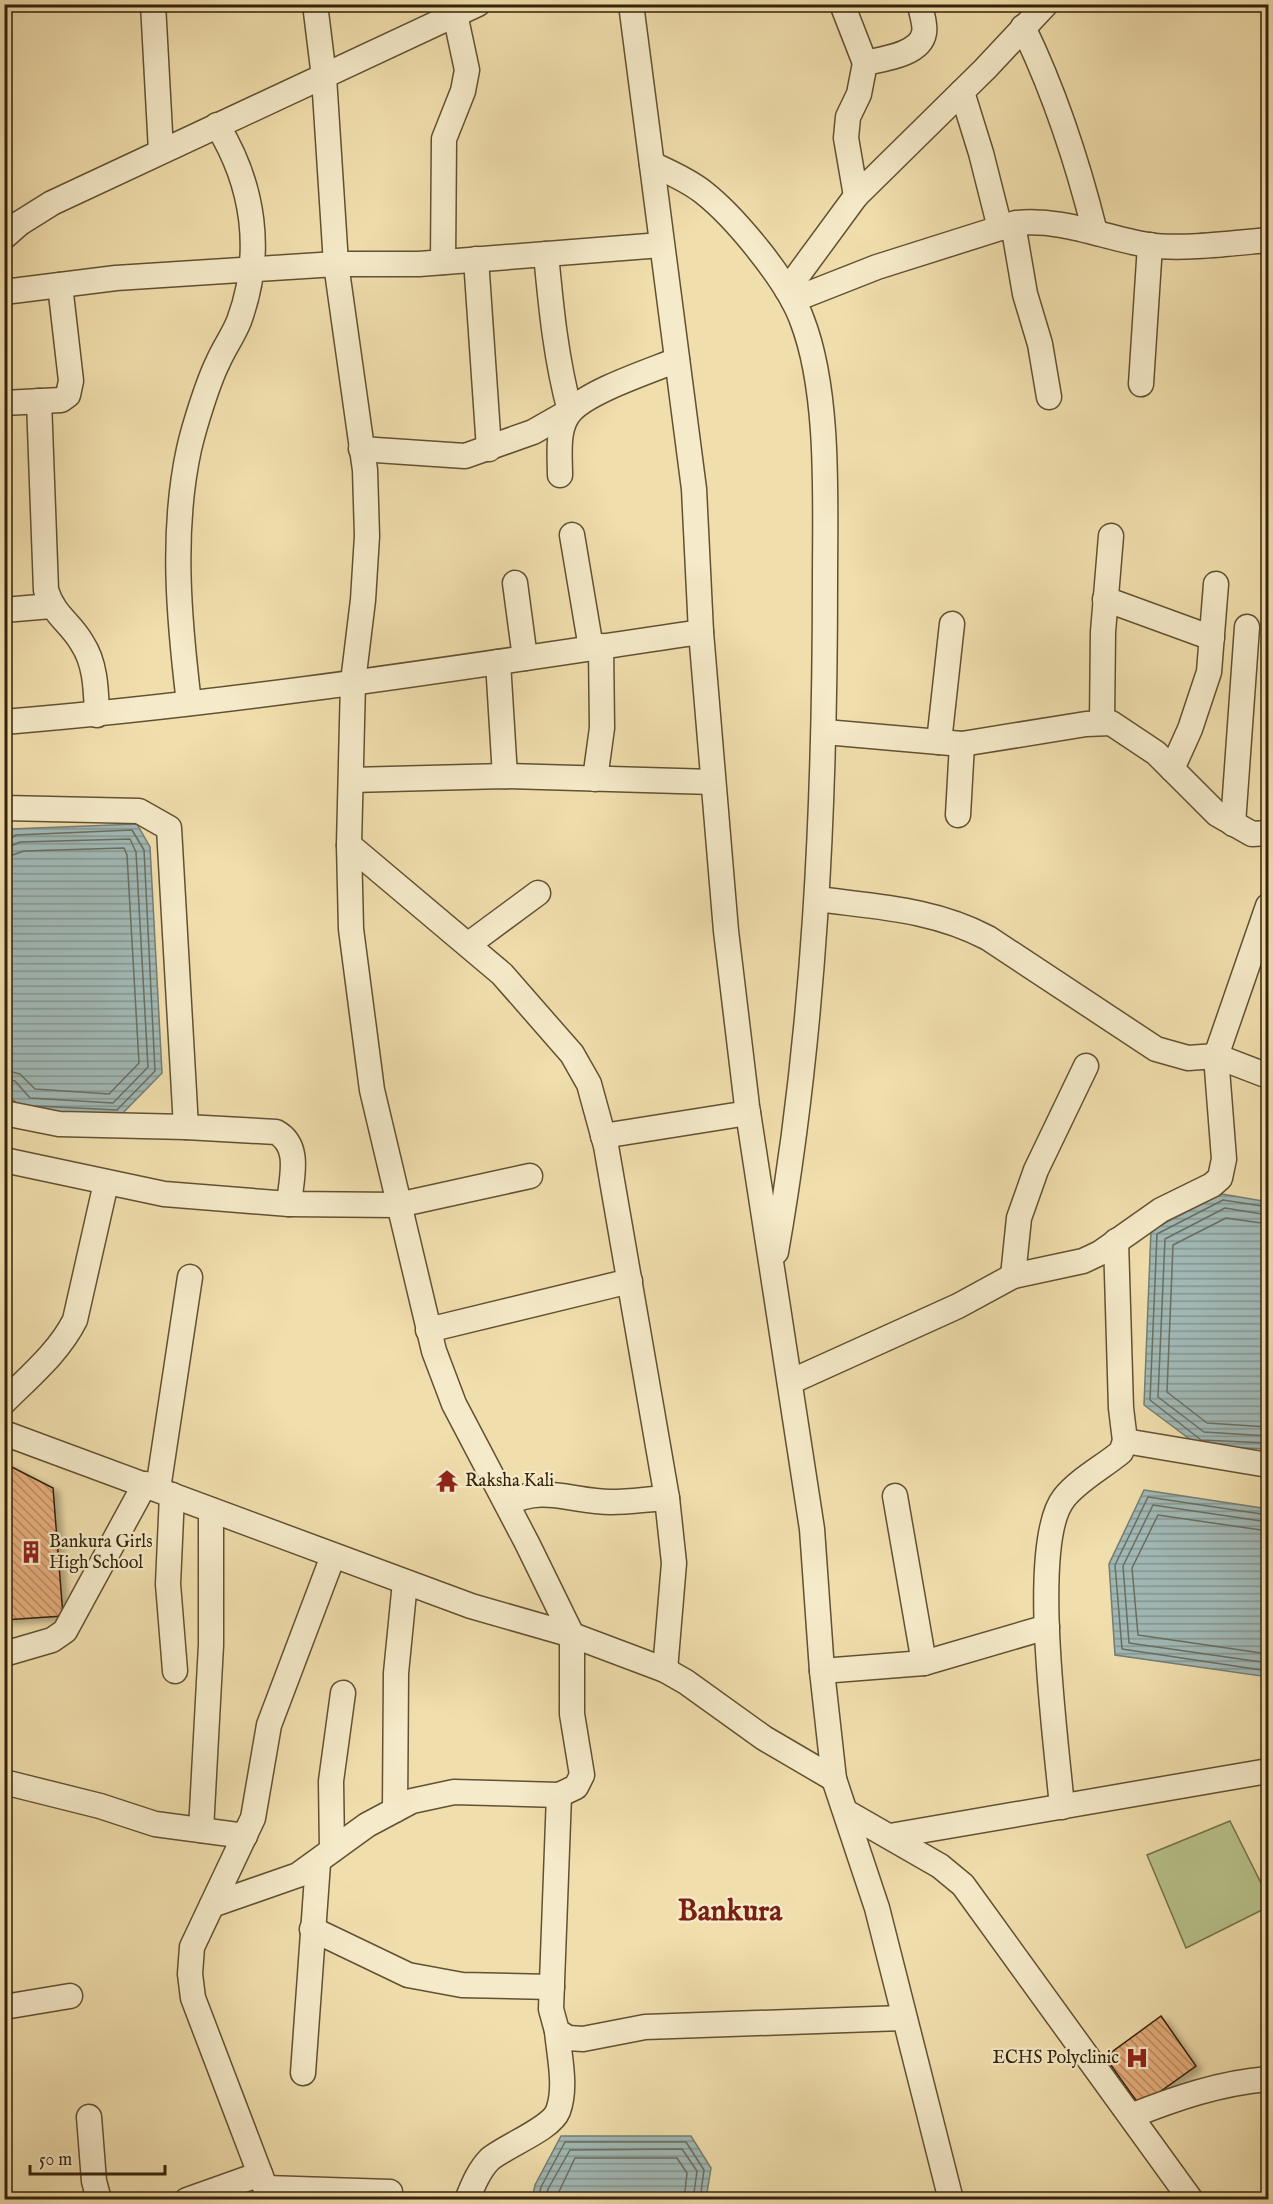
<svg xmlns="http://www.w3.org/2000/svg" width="1273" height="2204" viewBox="0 0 1273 2204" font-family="'IM FELL English',serif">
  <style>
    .pitch { fill: #b7c28b; stroke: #75724a; stroke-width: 1.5 }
    .water { fill: url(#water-rules); stroke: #757d71; stroke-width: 1.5 }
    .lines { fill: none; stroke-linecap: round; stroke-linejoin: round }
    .shore { stroke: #6a6e60; stroke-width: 1.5 }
    .building { fill: url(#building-back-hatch); stroke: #33220a; stroke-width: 1.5; filter: url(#shadow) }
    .minor-casing { stroke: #625132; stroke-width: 27 }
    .minor { stroke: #f5eac9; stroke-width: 24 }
    .labels { text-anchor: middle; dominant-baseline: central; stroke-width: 4.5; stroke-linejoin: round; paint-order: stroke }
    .poi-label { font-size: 18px; fill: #33220a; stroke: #f5eac9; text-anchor: start }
    .town-label { font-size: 30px; font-weight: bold; fill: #7a1f14; stroke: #f5eac9 }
  </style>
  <defs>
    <pattern id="water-rules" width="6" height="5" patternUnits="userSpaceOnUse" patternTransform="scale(1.5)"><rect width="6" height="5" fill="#a1b9b6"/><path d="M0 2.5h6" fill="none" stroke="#849692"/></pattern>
    <pattern id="building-back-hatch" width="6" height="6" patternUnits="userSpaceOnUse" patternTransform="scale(1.5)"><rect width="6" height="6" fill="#e5ad7c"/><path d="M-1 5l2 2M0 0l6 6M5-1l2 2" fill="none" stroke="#ba8c64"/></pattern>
    <filter id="shadow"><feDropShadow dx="6" dy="4" stdDeviation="3" flood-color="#0004"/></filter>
  </defs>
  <rect width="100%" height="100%" fill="#f0deac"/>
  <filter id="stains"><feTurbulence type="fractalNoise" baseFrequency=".00333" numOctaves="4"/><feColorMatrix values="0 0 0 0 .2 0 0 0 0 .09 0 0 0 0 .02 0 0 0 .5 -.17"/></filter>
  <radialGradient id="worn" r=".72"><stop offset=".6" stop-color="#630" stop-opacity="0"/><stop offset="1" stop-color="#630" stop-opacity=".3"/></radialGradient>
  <path class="pitch" d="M1230,1821L1268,1897V1907L1186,1948L1147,1855Z"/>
  <g class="water">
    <path d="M137,824L150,847L162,1073L119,1117L23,1111L5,1090L4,840L11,829Z"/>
    <path d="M1222,1194L1268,1202V1449L1199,1446L1144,1405L1151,1230Z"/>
    <path d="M1144,1490L1268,1509V1677L1115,1655L1109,1564Z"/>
    <path d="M561,2136H691L711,2168L706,2199H532L535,2185Z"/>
  </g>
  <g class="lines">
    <g class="shore">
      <path d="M4,842L16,835L132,830L144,850L155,1071L117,1110L36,1106"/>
      <path d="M4,849L20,842L130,839L136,852L148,1067L113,1103L30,1098L15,1081L4,1079"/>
      <path d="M4,858L24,851L124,848L127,855L139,1063L109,1094L35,1089L20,1074L4,1070"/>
      <path d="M1268,1207L1223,1200L1157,1234L1150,1400L1201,1440L1268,1443"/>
      <path d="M1268,1215L1225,1208L1165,1239L1158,1397L1204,1432L1268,1436"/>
      <path d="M1268,1224L1226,1218L1173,1245L1167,1392L1207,1423L1268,1427"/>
      <path d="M1268,1515L1148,1497L1115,1565L1122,1649L1268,1671"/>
      <path d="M1268,1522L1153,1505L1123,1566L1129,1643L1268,1663"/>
      <path d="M1268,1531L1158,1515L1132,1568L1138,1635L1268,1654"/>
      <path d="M538,2200L541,2187L565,2142H686L704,2170L700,2200"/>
      <path d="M546,2200L548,2189L570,2150L682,2149L697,2171L693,2200"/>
      <path d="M555,2200L575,2158H677L687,2173L684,2200"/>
    </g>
  </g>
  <g class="building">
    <path d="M4,1463L53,1488L63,1616L4,1620Z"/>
    <path d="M1161,2016L1196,2066L1140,2106L1105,2057Z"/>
  </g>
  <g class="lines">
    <g class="minor-casing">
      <g id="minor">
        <path d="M153,4L161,151"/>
        <path d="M631,4L694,489L701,632L726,931L747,1106L812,1529L822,1671L834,1779L877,1908L951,2200"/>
        <path d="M842,4L865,63L859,94L848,117L846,138L856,196"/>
        <path d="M1023,27C1055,93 1077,160 1095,232"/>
        <path d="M865,63C882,59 920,55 924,33C926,25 921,13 920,4"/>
        <path d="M962,92L981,153L1000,228"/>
        <path d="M652,164C669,172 688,180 703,192C735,217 788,281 802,320C830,392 825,502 825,579C825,805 815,1029 776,1252"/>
        <path d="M1013,224L1025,294L1040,344L1049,397"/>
        <path d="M4,237L20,223L52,203L478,4"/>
        <path d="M476,259L489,449"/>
        <path d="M443,262L444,139L463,91L467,70L455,14"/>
        <path d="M787,290L856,196L985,69L1046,4"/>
        <path d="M4,292L116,278L336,264H419L661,245"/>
        <path d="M793,300L877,267L1016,223C1063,218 1104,238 1148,245C1181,250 1235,243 1268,240"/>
        <path d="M1141,384L1150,245"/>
        <path d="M39,401L46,590C54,616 70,622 82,643C96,664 96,691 97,715"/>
        <path d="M4,403L61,400L68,395L71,381L60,285"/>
        <path d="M361,449L465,456L533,432L570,411C556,360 551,307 546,254"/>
        <path d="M560,475C560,455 556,427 571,411C589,391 650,371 677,360"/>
        <path d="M572,535L591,648"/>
        <path d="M515,583L525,658"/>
        <path d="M1105,599L1212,638"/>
        <path d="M4,610L51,606"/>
        <path d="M498,662L505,776"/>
        <path d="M189,703C179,620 171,532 189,449C194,427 208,382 218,362C224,348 233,336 239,321C264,253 254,185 217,125"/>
        <path d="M4,722C238,703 470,666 701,632"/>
        <path d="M1102,722L1103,632L1111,536"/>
        <path d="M825,732L962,744L1086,724L1111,723L1156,753L1217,814L1252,834L1268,833"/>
        <path d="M939,742L952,624"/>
        <path d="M1172,769L1190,729L1209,672L1216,584"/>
        <path d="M595,779L602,728L601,646"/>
        <path d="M351,780L505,776L713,782"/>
        <path d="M4,808L139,811L169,828L186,1127L276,1132C302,1146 291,1179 289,1204"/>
        <path d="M958,815L962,744"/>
        <path d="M1233,824L1247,627"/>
        <path d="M349,845L502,974L572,1054L589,1084L606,1146L667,1498L674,1563L665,1670"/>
        <path d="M817,899C877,907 933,909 988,938L1156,1049L1188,1058L1216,1056L1268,1076"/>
        <path d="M469,944L538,893"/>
        <path d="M4,1113L59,1124L186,1127"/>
        <path d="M603,1136L748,1113"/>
        <path d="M4,1160L164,1194L289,1204L398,1205L530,1176"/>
        <path d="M1013,1276L1019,1218L1036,1170L1086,1066"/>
        <path d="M428,1330L630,1281"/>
        <path d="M790,1382L958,1306L1013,1276L1083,1261L1100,1253L1161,1210L1212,1185L1220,1178L1224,1159L1216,1056L1268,906"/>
        <path d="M4,1402C30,1376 59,1352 75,1320L106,1183"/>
        <path d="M4,1433L471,1606L572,1635L665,1670L686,1682L764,1738L834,1779"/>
        <path d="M1125,1441L1268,1465"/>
        <path d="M158,1489L190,1277"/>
        <path d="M172,1495L168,1584L175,1671"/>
        <path d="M895,1496L924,1663"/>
        <path d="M507,1504C542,1484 573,1502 611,1502C630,1502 648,1499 667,1498"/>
        <path d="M4,1654L52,1640L65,1631L145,1484"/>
        <path d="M822,1671L924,1663L1047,1627"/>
        <path d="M4,1782L100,1806L155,1824L245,1836"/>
        <path d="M559,1795L551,2009L557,2031L568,2038L583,2039L645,2027L903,2018"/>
        <path d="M1062,1807C1057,1746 1028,1543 1064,1498C1078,1480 1103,1467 1121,1452L1125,1441L1121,1408L1116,1241"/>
        <path d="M395,1810L396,1673L405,1582"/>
        <path d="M846,1812L940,1866L963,1885L1191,2200"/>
        <path d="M201,1830L211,1645V1510"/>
        <path d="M890,1836L1268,1771"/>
        <path d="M332,1850L331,1781L343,1693"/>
        <path d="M212,1905L298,1875L367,1825L412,1801L454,1792L559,1795L576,1787L582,1775L572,1714V1635L527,1543L454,1404L434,1351L372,1090L351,929L349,845L353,682L363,600L367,536L365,470L336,264L324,77L315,4"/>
        <path d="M312,1929L408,1975L462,1985L552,1987"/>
        <path d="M4,2007L70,1996"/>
        <path d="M303,2073L318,1863"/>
        <path d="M1131,2116C1176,2098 1220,2083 1268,2079"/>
        <path d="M89,2117L94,2181L99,2200"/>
        <path d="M266,2188L390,2192"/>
        <path d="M187,2200L260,2174"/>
        <path d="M270,2200L193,1998L190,1974L192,1947L253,1818L269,1725L333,1556"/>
        <path d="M467,2200C473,2185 479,2170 490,2159C507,2145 551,2129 558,2111C567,2087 559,2055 557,2031"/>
      </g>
    </g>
    <use href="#minor" class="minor"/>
  </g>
  <defs>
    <g id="temple-bare" transform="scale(1.8)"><path d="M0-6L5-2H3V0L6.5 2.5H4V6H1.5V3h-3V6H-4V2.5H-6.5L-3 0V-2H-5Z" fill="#8f2418" stroke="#f5eac9" stroke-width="2.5" paint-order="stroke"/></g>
    <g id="building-bare" transform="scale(1.8)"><path d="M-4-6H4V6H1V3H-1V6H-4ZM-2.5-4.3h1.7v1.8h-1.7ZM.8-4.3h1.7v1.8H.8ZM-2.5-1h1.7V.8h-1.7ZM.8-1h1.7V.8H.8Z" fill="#8f2418" stroke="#f5eac9" stroke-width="2.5" paint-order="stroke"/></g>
    <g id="hospital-bare" transform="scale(1.8)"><path d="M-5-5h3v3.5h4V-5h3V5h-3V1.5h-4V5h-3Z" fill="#8f2418" stroke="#f5eac9" stroke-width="2.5" paint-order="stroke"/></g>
  </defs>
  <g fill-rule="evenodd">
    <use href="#temple-bare" x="447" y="1481"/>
    <use href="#building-bare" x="31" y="1552"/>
    <use href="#hospital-bare" x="1137" y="2058"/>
  </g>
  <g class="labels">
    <g class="poi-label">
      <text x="465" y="1481">Raksha Kali</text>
      <text x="49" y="1542">Bankura Girls<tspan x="49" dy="21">High School</tspan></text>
      <text x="1119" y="2058" text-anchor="end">ECHS Polyclinic</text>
    </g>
    <g class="town-label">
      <text x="730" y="1912">Bankura</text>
    </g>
  </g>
  <rect width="1273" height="2204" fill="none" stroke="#f0deac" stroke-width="24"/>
  <rect x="6" y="6" width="1261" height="2192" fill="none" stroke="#33220a" stroke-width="3"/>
  <rect x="12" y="12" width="1249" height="2180" fill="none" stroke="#33220a" stroke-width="1.5"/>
  <path d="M30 2165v9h135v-9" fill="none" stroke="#33220a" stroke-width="3"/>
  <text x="39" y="2165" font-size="18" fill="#33220a" stroke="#f5eac9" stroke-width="4.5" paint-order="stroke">50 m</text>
  <rect width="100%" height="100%" filter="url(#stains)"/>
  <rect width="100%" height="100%" fill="url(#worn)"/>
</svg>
